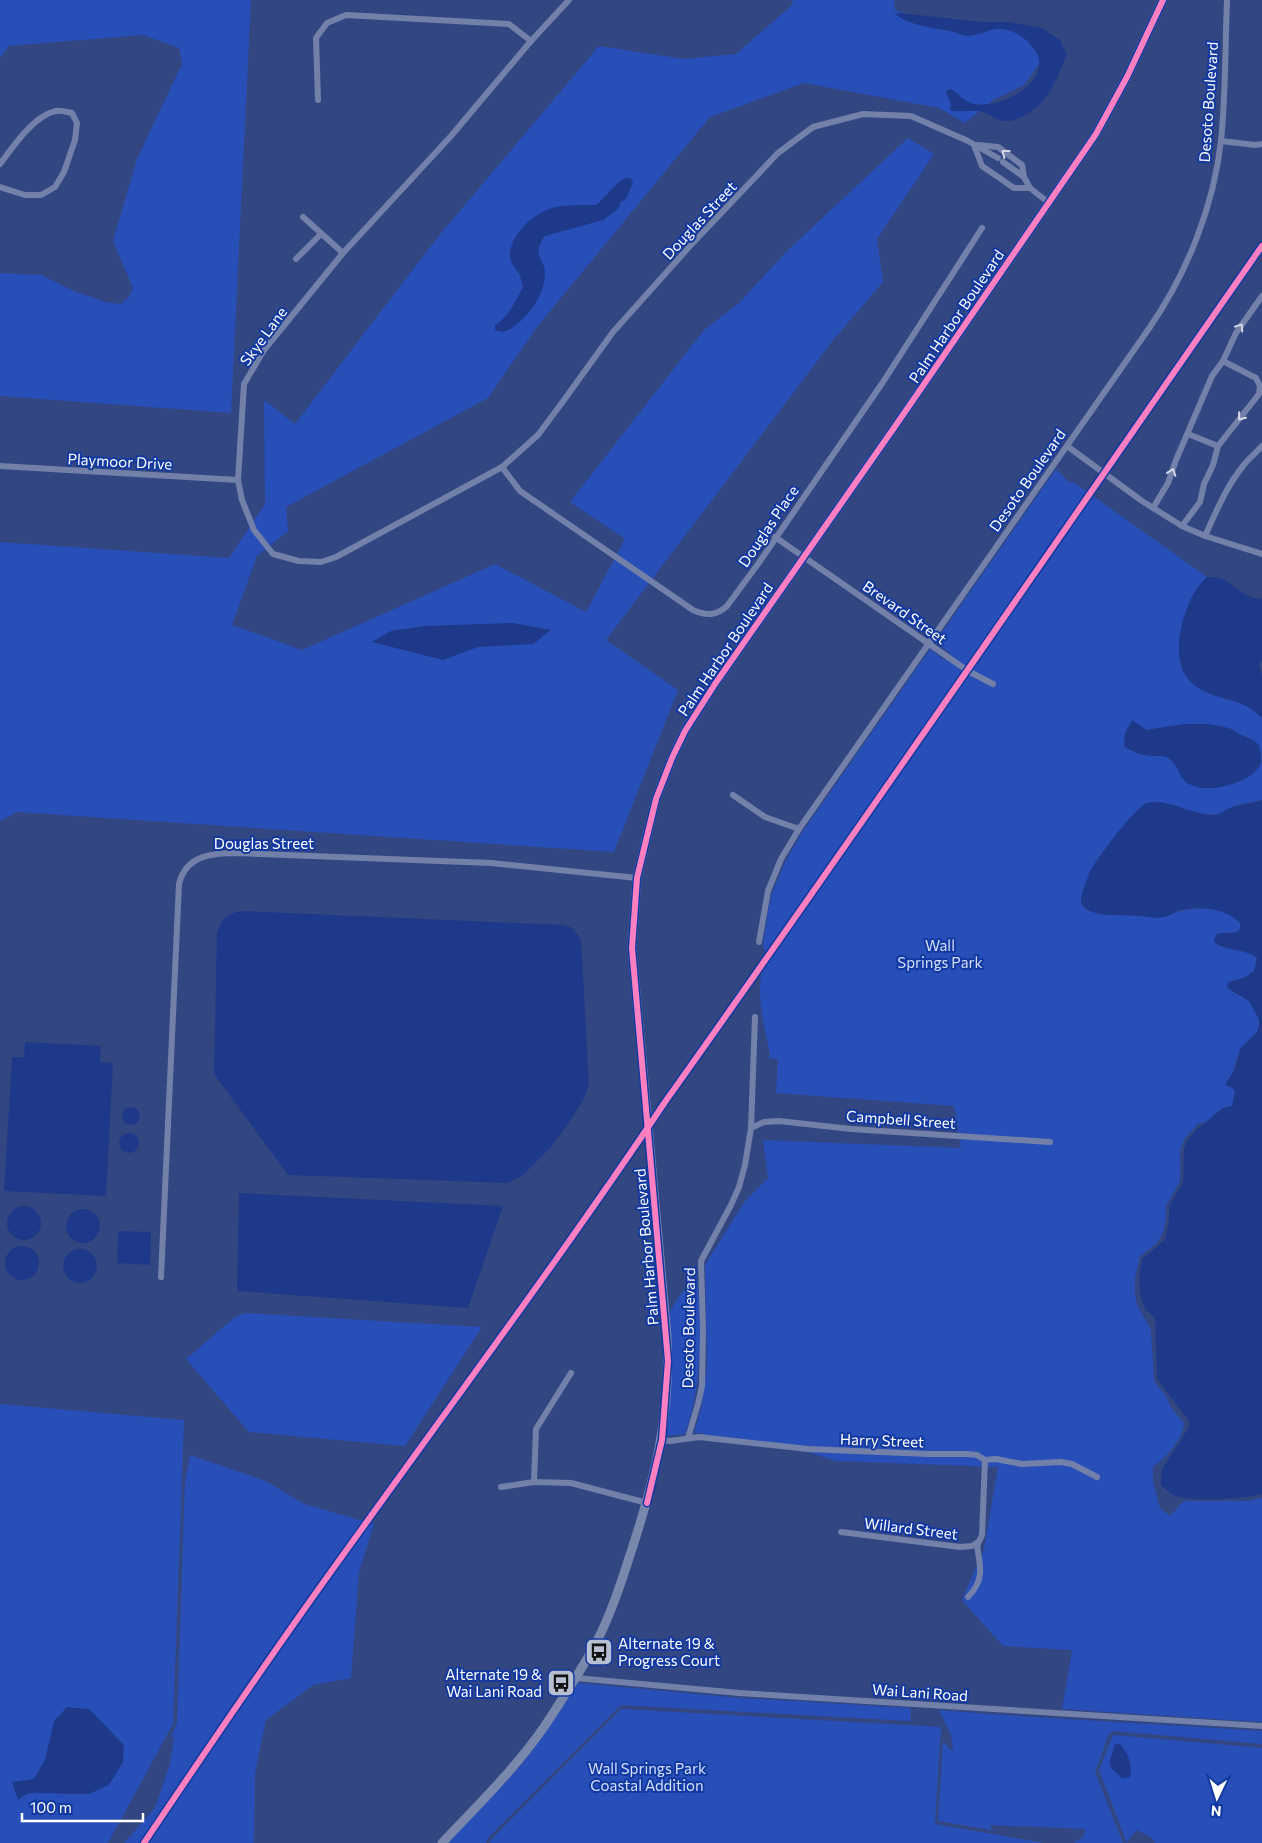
<svg xmlns="http://www.w3.org/2000/svg" width="1262" height="1843" viewBox="0 0 1262 1843" font-family="Commissioner,sans-serif">
  <style>
    .green { fill: #274fb7 }
    .water { fill: #1e3989 }
    .lines { fill: none; stroke-linecap: round; stroke-linejoin: round }
    .minor { stroke: #7381aa; stroke-width: 6 }
    .secondary { stroke: #7987ad; stroke-width: 9 }
    .cycleway-casing { stroke: #1238a1; stroke-width: 9 }
    .cycleway { stroke: #ff80c0; stroke-width: 6 }
    .oneway { stroke: #d5d9e6 }
    .labels { text-anchor: middle; dominant-baseline: central; stroke-width: 4; stroke-linejoin: round; paint-order: stroke }
    .street-label { font-size: 15px; fill: #fff; stroke: #1238a1 }
    .park-label { font-size: 15px; fill: #d4e0fe; stroke: #1238a1 }
    .poi-label { font-size: 15px; fill: #fff; stroke: #1238a1; text-anchor: start }
  </style>
  <rect width="100%" height="100%" fill="#324781"/>
  <g class="green">
    <path d="M0,0H251L231,413L0,396V273L41,275L74,291L106,302L121,304L129,297L133,288L113,241L137,159L182,64L179,48L143,35L9,46L0,58Z"/>
    <path d="M793,0H894L895,10L934,24L994,25L1023,31L1042,60L1024,85L993,100L965,123L939,108L804,83L710,117L537,327L488,398L286,507L288,531L257,556L232,625L302,650L495,564L586,612L625,539L570,502L704,330L739,303L788,250L908,138L934,154L877,239L883,282L834,339L606,640L678,690L614,852L17,812L0,821V542L229,558L265,504L264,400L295,424L437,238L599,46L684,59L736,54L792,5Z"/>
    <path d="M1056,469L1070,483L1072,481L1207,577L1197,588L1179,638L1224,699C1239,701 1251,707 1262,718V800L1234,806L1220,815L1200,814L1156,803L1124,826L1096,861L1084,888L1081,904L1085,909L1091,911L1154,917C1164,917 1171,913 1181,911C1199,906 1227,908 1240,923V928L1238,932L1220,933L1216,935L1218,945L1251,953L1257,957L1254,971C1245,978 1236,981 1227,988L1249,1001L1259,1019V1025L1257,1032L1240,1049L1232,1075L1226,1083L1227,1086L1231,1087L1235,1091L1232,1106L1220,1110L1205,1123H1199L1185,1138L1180,1149V1181L1166,1206V1219L1163,1232L1157,1243L1140,1256L1135,1277V1294L1137,1305L1151,1330L1154,1381L1167,1398L1171,1408L1184,1423C1183,1440 1166,1457 1153,1467V1482L1160,1508L1170,1516L1184,1501H1248L1262,1498V1722L1062,1709L1072,1650L1003,1646L962,1600L984,1549L998,1467L836,1461L807,1452L703,1438V1433H694L702,1405L707,1365L705,1265L745,1201L768,1178L763,1140L961,1148L954,1106L776,1093L778,1059L769,1058L770,1054C765,1030 752,981 767,961L763,945L768,911L772,893L785,862L803,831L930,649L944,660L950,653L935,642Z"/>
    <path d="M697,1275C702,1328 703,1384 685,1434L667,1436L672,1364L669,1313L678,1298Z"/>
    <path d="M245,1313L482,1327L405,1446L249,1432L186,1359L235,1317Z"/>
    <path d="M0,1404L184,1420L173,1724L108,1843H0Z"/>
    <path d="M190,1455L266,1481L304,1504L374,1524L359,1572L351,1678L313,1685L266,1720L255,1773L254,1843H124L155,1808L170,1764L174,1738L171,1736L177,1724L185,1482Z"/>
    <path d="M578,1683L739,1698L910,1708L911,1721L621,1705L488,1838L486,1843H448L522,1764L548,1729Z"/>
    <path d="M621,1709L941,1727L935,1824L1044,1843H490V1841Z"/>
    <path d="M939,1710C1047,1719 1154,1724 1262,1731V1744L1113,1731L1109,1734L1095,1772L1123,1843H1073L1083,1837L1086,1829L989,1825L992,1829L997,1831L938,1821L943,1742L952,1751L953,1749L951,1735Z"/>
    <path d="M1113,1735L1262,1748V1843H1155L1152,1838L1137,1830L1131,1836L1127,1843L1099,1770Z"/>
  </g>
  <g class="water">
    <path d="M900,13L982,22H1009L1042,28L1060,40L1067,55C1062,66 1057,79 1051,90C1043,104 1022,122 1005,121C997,121 989,113 980,111C970,110 959,113 950,110L951,104L946,92L949,89C958,91 961,100 971,103C994,111 1042,88 1039,61C1037,44 1013,27 997,29C987,30 977,36 967,36C961,35 955,32 949,31C931,27 910,26 895,14Z"/>
    <path d="M626,178H630L633,182L626,199L621,202L618,209L603,220L545,236C530,256 546,258 545,276C543,296 531,313 516,325C509,330 504,334 495,330V325C508,318 516,300 523,287C522,284 521,280 520,276C517,269 510,264 510,256C510,236 530,217 547,210C560,204 582,205 596,205C604,199 618,180 626,178Z"/>
    <path d="M1207,577C1227,576 1228,584 1243,593C1248,597 1255,598 1262,599V660L1259,665L1262,675V718C1240,696 1219,702 1197,687C1166,667 1181,613 1197,588C1200,584 1204,580 1207,577Z"/>
    <path d="M513,623L551,630L533,644L478,647L443,660L372,642L391,631L425,626Z"/>
    <path d="M1132,720L1147,730C1174,725 1200,720 1228,728C1233,729 1237,733 1242,735C1258,742 1262,743 1261,763C1253,783 1208,795 1189,784C1178,778 1179,764 1168,758C1163,755 1158,757 1153,756C1142,756 1133,752 1124,746L1125,733Z"/>
    <path d="M1262,800V1494C1242,1499 1196,1502 1177,1496C1171,1495 1166,1489 1161,1485L1162,1469L1189,1427V1421L1157,1379L1155,1318C1136,1306 1138,1280 1142,1259L1165,1240L1169,1220V1207L1183,1182L1184,1149L1188,1139L1196,1130L1223,1108L1232,1106L1235,1091L1231,1087L1225,1085L1235,1069L1240,1049L1257,1032L1259,1025V1019L1249,1001L1227,988L1228,982L1246,977L1254,971L1257,958C1245,948 1226,952 1214,942L1216,935C1224,930 1234,937 1240,929V923C1227,908 1197,905 1178,911C1173,913 1169,916 1164,917C1155,919 1145,916 1136,916C1119,914 1094,919 1081,904C1081,894 1085,884 1089,874C1095,861 1134,808 1147,803C1166,798 1192,814 1211,815C1222,815 1226,808 1236,806C1245,804 1253,803 1262,800Z"/>
    <path d="M244,911L564,925L572,928L581,939L589,1085L583,1100L568,1124L550,1148L522,1176L507,1183L288,1175L214,1074L217,932C224,916 227,913 244,911Z"/>
    <path d="M25,1042L101,1046L100,1062L113,1063L106,1196L4,1191L12,1057H24Z"/>
    <circle cx="131" cy="1116" r="9"/>
    <circle cx="129" cy="1143" r="10"/>
    <path d="M239,1193L503,1206L468,1308L237,1291Z"/>
    <circle cx="24" cy="1223" r="17"/>
    <circle cx="83" cy="1226" r="17"/>
    <path d="M118,1231L151,1232L150,1265L117,1263Z"/>
    <circle cx="22" cy="1263" r="17"/>
    <circle cx="80" cy="1266" r="17"/>
    <path d="M67,1707L89,1709L124,1745L123,1762L109,1785L89,1794L28,1793L18,1800L12,1782L34,1779L45,1760L54,1721Z"/>
    <path d="M1115,1744H1120C1128,1753 1133,1765 1130,1777L1122,1778L1111,1768L1110,1760Z"/>
  </g>
  <g class="lines">
    <g class="minor">
      <path d="M569,0L531,41L451,136L343,253L264,350L244,384L238,480L242,500L254,530L273,554L299,561L321,562L336,557L502,467L538,435L564,400L613,332L690,246L778,153L813,127L863,114L911,116L968,141L998,158"/>
      <path d="M318,100L316,38L327,23L346,15L509,24L531,41"/>
      <path d="M1221,141L1255,145L1262,144"/>
      <path d="M974,145L982,166L1014,188H1030"/>
      <path d="M978,145L998,147L1022,165L1024,177"/>
      <path d="M1003,162L1024,177L1030,188L1049,203"/>
      <path d="M0,164C13,147 34,115 56,111C61,110 67,112 72,113L77,123L75,140L64,172L55,187L41,195H25L0,187"/>
      <path d="M303,217L343,253"/>
      <path d="M296,259L321,234"/>
      <path d="M1188,434L1218,446"/>
      <path d="M1067,446L1142,501L1182,526L1205,536L1262,554"/>
      <path d="M0,466L238,480"/>
      <path d="M502,467L520,491L693,610C706,616 716,616 727,606L758,564L883,382L982,228"/>
      <path d="M1153,508L1168,483L1176,460L1212,376L1223,361L1236,333L1262,296"/>
      <path d="M1182,526L1200,502L1204,484L1213,465L1218,446L1259,394L1260,386L1256,378L1223,361"/>
      <path d="M1205,536C1216,512 1226,487 1243,466C1248,459 1256,453 1262,446"/>
      <path d="M775,537L968,671L993,684"/>
      <path d="M733,795L765,817L799,829"/>
      <path d="M759,942L768,891L781,859L799,829L1150,327C1187,273 1214,206 1221,140C1226,94 1225,47 1227,0"/>
      <path d="M751,1128L764,1122L779,1121L851,1129L1050,1142"/>
      <path d="M161,1277L179,884C186,855 212,853 238,853L491,863L637,878"/>
      <path d="M688,1438L698,1404L702,1386L703,1330L701,1261L731,1205L739,1187L745,1165L751,1128L755,1017"/>
      <path d="M662,1440L670,1441L699,1437L808,1449L928,1454H967L977,1455L985,1460L996,1459L1022,1464L1061,1462L1072,1464L1097,1477"/>
      <path d="M534,1482L536,1429L571,1373"/>
      <path d="M501,1487L534,1482L571,1483L647,1503"/>
      <path d="M841,1532L960,1547L972,1546L978,1542"/>
      <path d="M968,1597C984,1581 981,1567 977,1546L982,1535L985,1460"/>
      <path d="M576,1678L739,1693L1262,1726"/>
    </g>
    <path class="secondary" d="M442,1843C477,1806 515,1769 544,1727C562,1700 580,1672 596,1643C611,1614 621,1583 631,1552C655,1479 671,1414 667,1337L632,948L637,878L656,799L672,758L685,731L715,684L896,425L1096,134L1127,77L1163,0"/>
    <g class="cycleway-casing">
      <g id="cycleway">
        <path d="M647,1503L662,1440L668,1361L632,948L637,878L656,799L672,758L685,731L715,684L896,425L1096,134L1127,77L1163,0"/>
        <path d="M144,1843C209,1746 275,1649 343,1555C451,1404 562,1256 665,1102C867,818 1063,531 1262,246"/>
      </g>
    </g>
    <use href="#cycleway" class="cycleway"/>
  </g>
  <defs><path id="oneway-chevron" d="M-2-3.5L2.5 0L-2 3.5" fill="none" stroke-width="1.6" stroke-linecap="round" stroke-linejoin="round" transform="scale(1.25)"/></defs>
  <g class="oneway">
    <use href="#oneway-chevron" transform="translate(1005 153) rotate(-143)"/>
    <use href="#oneway-chevron" transform="translate(1240 327) rotate(-56)"/>
    <use href="#oneway-chevron" transform="translate(1241 417) rotate(129)"/>
    <use href="#oneway-chevron" transform="translate(1172 472) rotate(-71)"/>
  </g>
  <defs>
    <g id="bus-square" transform="scale(1.4375)"><rect x="-9" y="-9" width="18" height="18" rx="4" fill="#b7bfd3" stroke="#1238a1"/><path d="M-5-6H5V4H4V6H2V4H-2V6H-4V4H-5ZM-3.5-4V0h7V-4ZM-3.5 1.2v1.5H-2V1.2ZM2 1.2v1.5H3.5V1.2Z" fill="#111"/></g>
  </defs>
  <g fill-rule="evenodd">
    <use href="#bus-square" x="599" y="1652"/>
    <use href="#bus-square" x="561" y="1683"/>
  </g>
  <g class="labels">
    <g class="street-label">
      <text transform="translate(1208 102) rotate(-86)">Desoto Boulevard</text>
      <text transform="translate(699 220) rotate(-47)">Douglas Street</text>
      <text transform="translate(956 316) rotate(-56)">Palm Harbor Boulevard</text>
      <text transform="translate(263 336) rotate(-54)">Skye Lane</text>
      <text transform="translate(120 461) rotate(3)">Playmoor Drive</text>
      <text transform="translate(1027 480) rotate(-55)">Desoto Boulevard</text>
      <text transform="translate(768 526) rotate(-56)">Douglas Place</text>
      <text transform="translate(905 612) rotate(35)">Brevard Street</text>
      <text transform="translate(725 649) rotate(-56)">Palm Harbor Boulevard</text>
      <text x="264" y="843">Douglas Street</text>
      <text transform="translate(901 1119) rotate(4)">Campbell Street</text>
      <text transform="translate(646 1247) rotate(-95)">Palm Harbor Boulevard</text>
      <text transform="translate(688 1328) rotate(-89)">Desoto Boulevard</text>
      <text transform="translate(882 1440) rotate(2)">Harry Street</text>
      <text transform="translate(911 1528) rotate(7)">Willard Street</text>
      <text transform="translate(920 1692) rotate(4)">Wai Lani Road</text>
    </g>
    <g class="park-label">
      <text x="940" y="945">Wall<tspan x="940" dy="17">Springs Park</tspan></text>
      <text x="647" y="1768">Wall Springs Park<tspan x="647" dy="17">Coastal Addition</tspan></text>
    </g>
    <g class="poi-label">
      <text x="618" y="1643">Alternate 19 &amp;<tspan x="618" dy="17">Progress Court</tspan></text>
      <text x="542" y="1674" text-anchor="end">Alternate 19 &amp;<tspan x="542" dy="17">Wai Lani Road</tspan></text>
    </g>
  </g>
  <g transform="translate(1217 1798) rotate(184)" stroke="#1238a1" stroke-width="4" paint-order="stroke">
  <path d="M0-4L9 19L0 12L-9 19Z" fill="#ffffff"/>
  <text y="-8" font-size="14" font-weight="bold" text-anchor="middle" fill="#ffffff">N</text>
  </g>
  <path d="M22 1813v8h121v-8" fill="none" stroke="#ffffff" stroke-width="2.5"/>
  <text x="30" y="1813" font-size="15" fill="#ffffff" stroke="#1238a1" stroke-width="4" paint-order="stroke">100 m</text>
</svg>
